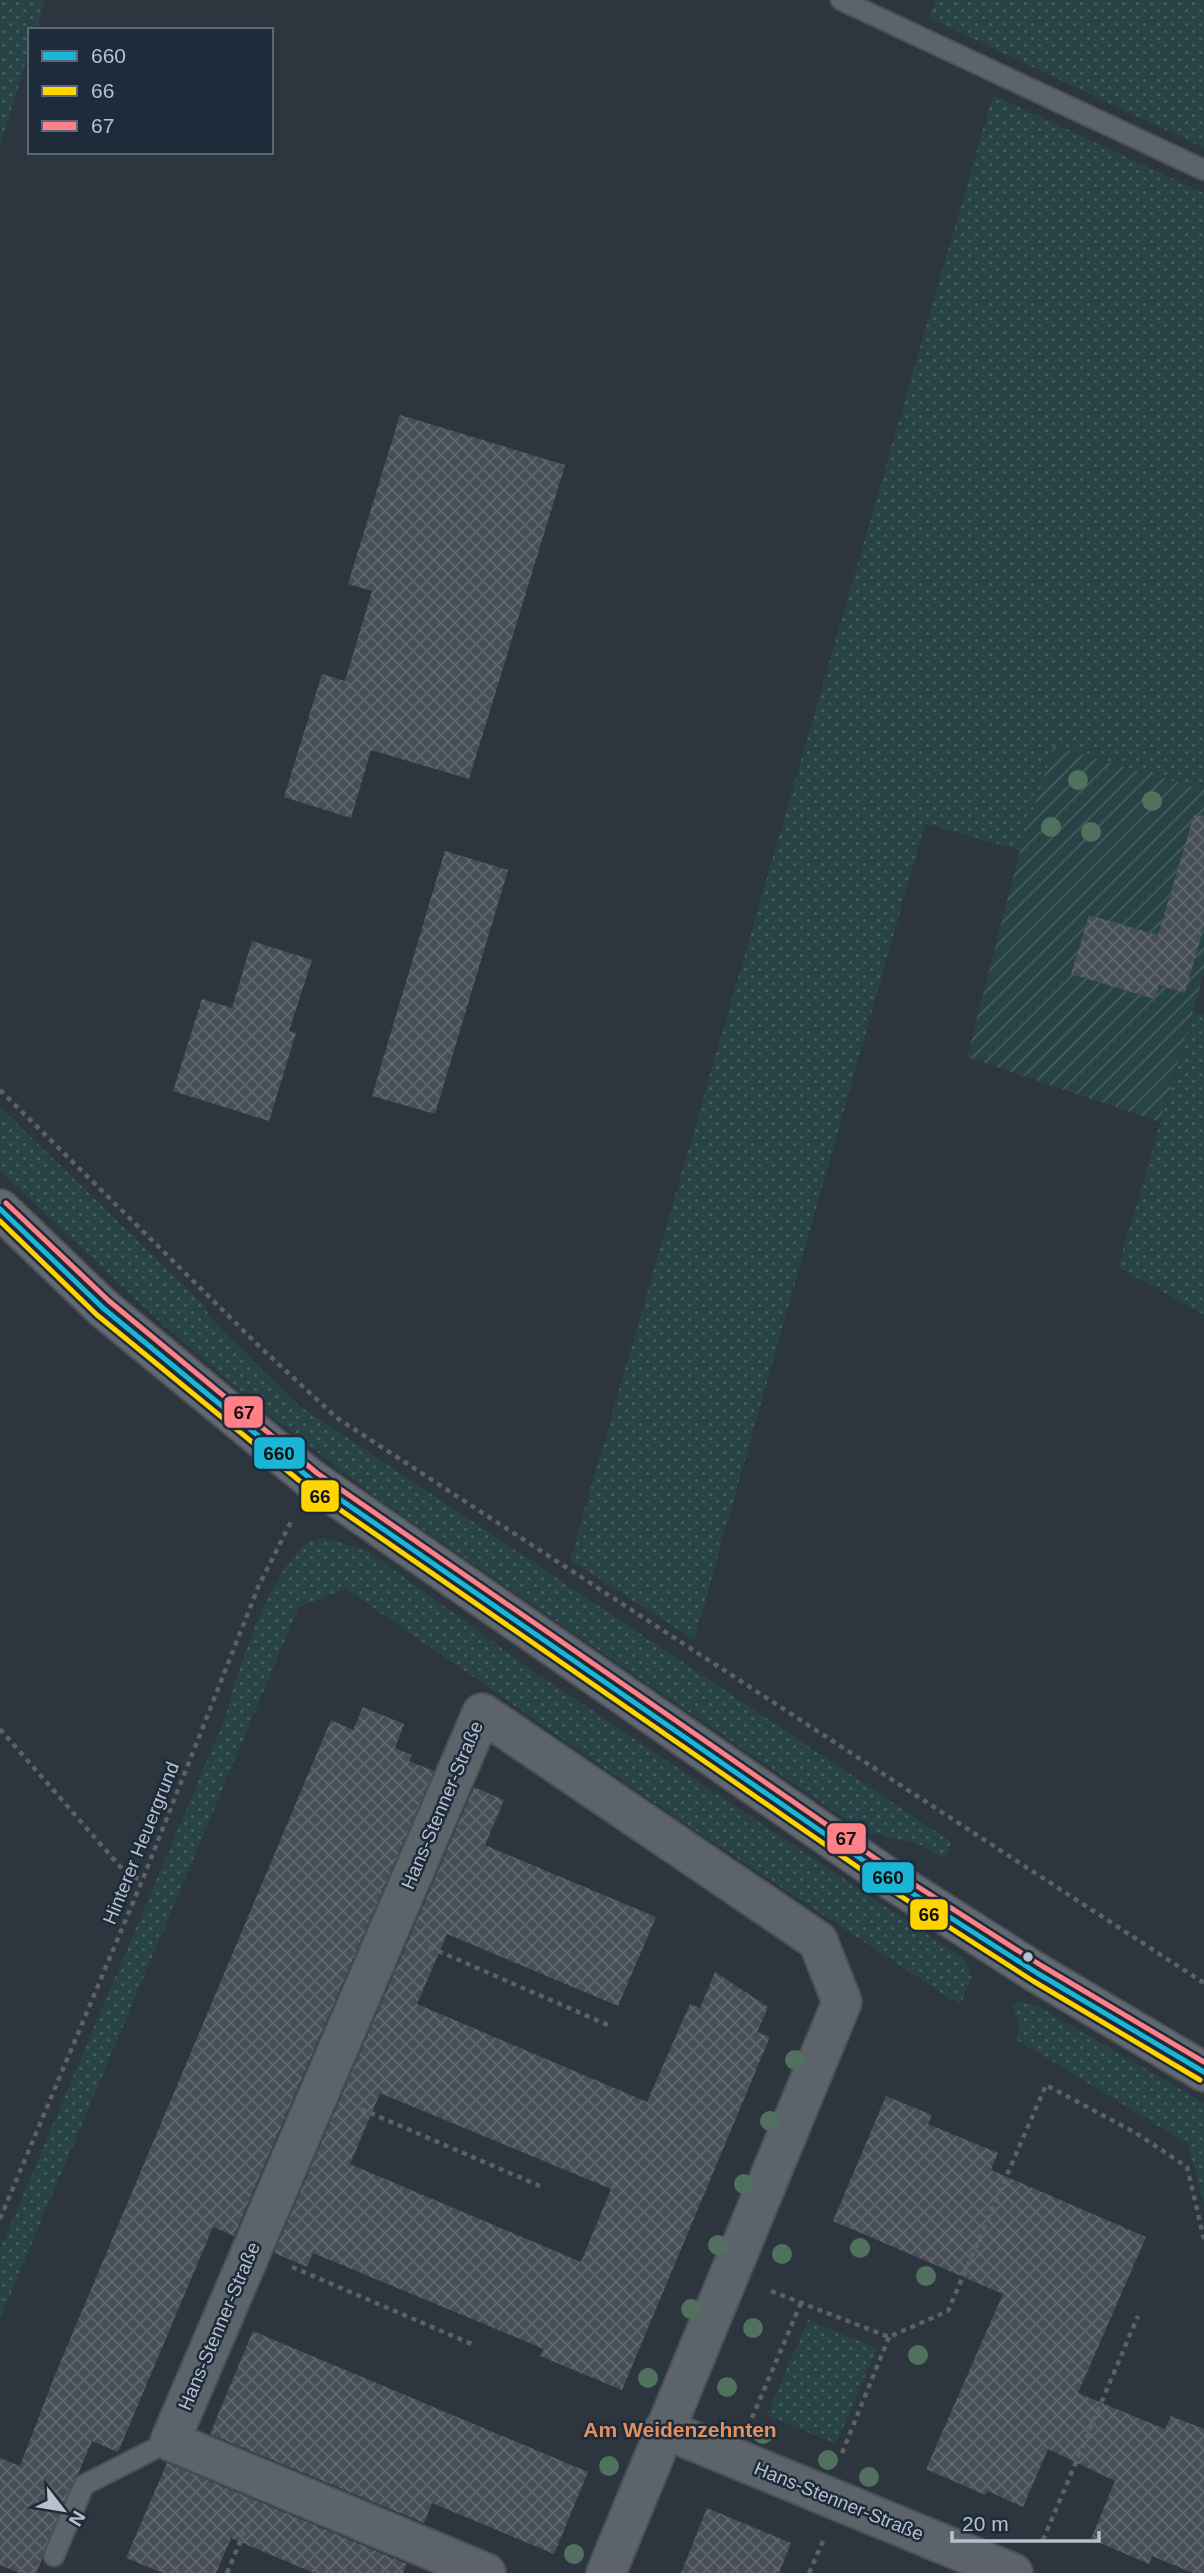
<svg xmlns="http://www.w3.org/2000/svg" width="1204" height="2573" viewBox="0 0 1204 2573" font-family="Helvetica,sans-serif">
  <style>
    .grass { fill: url(#grass-dots) }
    .garden { fill: url(#garden-furrows) }
    .building { fill: url(#building-cross-hatch); fill-rule: evenodd }
    .lines { fill: none; stroke-linecap: round; stroke-linejoin: round }
    .lane-casing { stroke: #4b5158; stroke-width: 23 }
    .street-casing { stroke: #4b5158; stroke-width: 42 }
    .secondary-casing { stroke: #4b5158; stroke-width: 42 }
    .path { stroke: #5a6268; stroke-width: 4.5; stroke-dasharray: 5 5; stroke-linecap: butt }
    .lane { stroke: #5d636b; stroke-width: 19 }
    .street { stroke: #5d636b; stroke-width: 38 }
    .secondary { stroke: #626770; stroke-width: 38 }
    .bus-1-casing { stroke: #1e2b3b; stroke-width: 10 }
    .bus-2-casing { stroke: #1e2b3b; stroke-width: 10 }
    .bus-3-casing { stroke: #1e2b3b; stroke-width: 10 }
    .bus-1 { stroke: #1ab6d8; stroke-width: 5 }
    .bus-2 { stroke: #ffd500; stroke-width: 5 }
    .bus-3 { stroke: #ff8087; stroke-width: 5 }
    .tree { fill: #50715d }
    .bus-dot { fill: #b7c1ce; stroke: #1e2b3b; stroke-width: 2.5 }
    .labels { text-anchor: middle; dominant-baseline: central; stroke-width: 5; stroke-linejoin: round; paint-order: stroke }
    .street-label { font-size: 19px; fill: #b7c1ce; stroke: #1e2b3b }
    .neighbourhood-label { font-size: 21px; font-weight: bold; fill: #e19160; stroke: #1e2b3b }
    .line-badge { stroke: #1e2b3b; stroke-width: 2.5 }
    .pale-badge-label { font-size: 19px; text-anchor: middle; font-weight: bold; fill: #111 }
  </style>
  <defs>
    <pattern id="grass-dots" width="8" height="8" patternUnits="userSpaceOnUse" patternTransform="scale(1.75)"><rect width="8" height="8" fill="#284346"/><path d="M2 2h.1M6 6h.1" fill="none" stroke="#455c60" stroke-width="1.8" stroke-linecap="round"/></pattern>
    <pattern id="garden-furrows" width="10" height="10" patternUnits="userSpaceOnUse" patternTransform="scale(1.75)"><rect width="10" height="10" fill="#284346"/><path d="M-1 1l2-2M0 10L10 0M9 11l2-2" fill="none" stroke="#455c60"/></pattern>
    <pattern id="building-cross-hatch" width="8" height="8" patternUnits="userSpaceOnUse" patternTransform="scale(1.75)"><rect width="8" height="8" fill="#474e56"/><path d="M0 0l8 8M0 8l8-8" fill="none" stroke="#5f666d"/></pattern>
  </defs>
  <rect width="100%" height="100%" fill="#2d353e"/>
  <g class="grass">
    <path d="M0,0H45L36,30H30V49L0,145Z"/>
    <path d="M935,0H1204V148L929,18Z"/>
    <path d="M993,95L1204,193V790L1055,746L1020,850L925,824L694,1640L570,1560Z"/>
    <path d="M1193,1012L1204,1015V1315L1118,1267Z"/>
    <path d="M0,1107L204,1305L210,1318L298,1405L950,1841L951,1844L946,1855L941,1857L921,1845L870,1833L848,1821L377,1498L267,1413L161,1323L0,1171Z"/>
    <path d="M326,1538L368,1551L539,1675L964,1959L972,1976L960,2005L681,1821L346,1589L299,1607L0,2319V2249L226,1716C235,1674 273,1563 310,1541C314,1539 321,1539 326,1538Z"/>
    <path d="M1017,2001L1036,2005L1204,2103V2204L1188,2144L1015,2039L1020,2028L1012,2006Z"/>
    <path d="M808,2320L877,2348L836,2444L767,2415Z"/>
  </g>
  <path class="garden" d="M1054,746L1204,790V974L1160,1122L967,1057L1020,850Z"/>
  <g class="building">
    <path d="M400,415L565,465L469,779L371,750L351,818L284,797L322,674L345,681L372,591L348,584Z"/>
    <path d="M1194,815L1204,816V926L1185,993L1159,985L1155,999L1071,974L1089,915L1158,935Z"/>
    <path d="M445,851L508,870L435,1114L372,1096Z"/>
    <path d="M252,941L312,960L289,1031L296,1033L269,1121L173,1091L202,999L232,1008Z"/>
    <path d="M363,1707L404,1724L395,1748L412,1755L409,1761L434,1771L234,2236L213,2227L118,2452L92,2441L36,2573H20L0,2565V2458L20,2466L55,2375L331,1720L353,1730Z"/>
    <path d="M474,1787L504,1800L485,1845L656,1917L618,2006L447,1934L417,2004L647,2102L690,2004L700,2008L715,1972L768,2007L757,2032L770,2037L622,2390L540,2356L544,2349L313,2253L307,2267L274,2253ZM380,2093L611,2189L581,2262L350,2164Z"/>
    <path d="M886,2096L932,2115L928,2124L998,2153L991,2170L1146,2237L1078,2393L1165,2429L1171,2416L1204,2429V2573H1193L1152,2556L1149,2564L1091,2539L1115,2481L1048,2449L1023,2507L988,2491L985,2495L926,2469L1003,2294L833,2221Z"/>
    <path d="M253,2331L588,2472L554,2554L432,2503L424,2523L210,2434Z"/>
    <path d="M167,2463L407,2564L403,2573H314L231,2538L216,2573H163L126,2558Z"/>
    <path d="M707,2508L791,2543L779,2573H681Z"/>
  </g>
  <g class="lines">
    <g class="lane-casing">
      <g id="lane">
        <path d="M841,0L1204,170"/>
        <path d="M54,2556L84,2485L170,2441"/>
      </g>
    </g>
    <g class="street-casing">
      <g id="street">
        <path d="M664,2429L1013,2573"/>
        <path d="M486,2573L170,2441L482,1713L818,1941L842,2002L606,2573"/>
      </g>
    </g>
    <g class="secondary-casing">
      <path id="secondary" d="M0,1209L103,1308L312,1480L893,1881L1037,1973L1204,2072"/>
    </g>
    <g class="path">
      <path d="M0,1090L260,1347L337,1418L1204,1983"/>
      <path d="M0,1729L124,1871L142,1881"/>
      <path d="M429,1947L608,2025"/>
      <path d="M361,2109L540,2186"/>
      <path d="M0,2219L142,1881L259,1585L291,1522"/>
      <path d="M292,2267L474,2345"/>
      <path d="M771,2291L889,2337L948,2311L1046,2085L1136,2133L1187,2167L1204,2239"/>
      <path d="M752,2418L801,2303"/>
      <path d="M842,2453L889,2337"/>
      <path d="M1043,2540L1138,2316"/>
      <path d="M227,2573L248,2523"/>
      <path d="M809,2573L823,2541"/>
    </g>
    <use href="#lane" class="lane"/>
    <use href="#street" class="street"/>
    <use href="#secondary" class="secondary"/>
    <g class="bus-1-casing">
      <path id="bus-1" d="M0,1209L103,1308L312,1480L893,1881L1037,1973L1204,2072"/>
    </g>
    <g class="bus-2-casing">
      <path id="bus-2" d="M0,1221L97,1315L307,1487L888,1888L1033,1981L1200,2080"/>
    </g>
    <g class="bus-3-casing">
      <path id="bus-3" d="M6,1203L109,1301L317,1473L898,1874L1042,1966L1204,2062"/>
    </g>
    <use href="#bus-1" class="bus-1"/>
    <use href="#bus-2" class="bus-2"/>
    <use href="#bus-3" class="bus-3"/>
  </g>
  <g class="tree">
    <circle cx="1078" cy="780" r="10"/>
    <circle cx="1152" cy="801" r="10"/>
    <circle cx="1051" cy="827" r="10"/>
    <circle cx="1091" cy="832" r="10"/>
    <circle cx="795" cy="2060" r="10"/>
    <circle cx="770" cy="2121" r="10"/>
    <circle cx="744" cy="2184" r="10"/>
    <circle cx="718" cy="2245" r="10"/>
    <circle cx="860" cy="2248" r="10"/>
    <circle cx="782" cy="2254" r="10"/>
    <circle cx="926" cy="2276" r="10"/>
    <circle cx="691" cy="2309" r="10"/>
    <circle cx="753" cy="2328" r="10"/>
    <circle cx="918" cy="2355" r="10"/>
    <circle cx="648" cy="2378" r="10"/>
    <circle cx="727" cy="2387" r="10"/>
    <circle cx="763" cy="2434" r="10"/>
    <circle cx="828" cy="2460" r="10"/>
    <circle cx="609" cy="2466" r="10"/>
    <circle cx="869" cy="2477" r="10"/>
    <circle cx="574" cy="2554" r="10"/>
  </g>
  <circle class="bus-dot" cx="1028" cy="1957" r="6"/>
  <g class="labels">
    <g class="street-label">
      <text transform="translate(442 1805) rotate(-67)">Hans-Stenner-Straße</text>
      <text transform="translate(141 1843) rotate(-68)">Hinterer Heuergrund</text>
      <text transform="translate(219 2326) rotate(-67)">Hans-Stenner-Straße</text>
      <text transform="translate(839 2501) rotate(22)">Hans-Stenner-Straße</text>
    </g>
    <g class="neighbourhood-label">
      <text x="680" y="2429">Am Weidenzehnten</text>
    </g>
  </g>
  <g class="line-badge">
    <rect x="223" y="1395" width="41" height="34" rx="7" fill="#ff8087"/>
    <rect x="253" y="1436" width="53" height="34" rx="7" fill="#1ab6d8"/>
    <rect x="300" y="1479" width="40" height="34" rx="7" fill="#ffd500"/>
    <rect x="826" y="1822" width="41" height="33" rx="7" fill="#ff8087"/>
    <rect x="861" y="1861" width="54" height="33" rx="7" fill="#1ab6d8"/>
    <rect x="909" y="1898" width="40" height="33" rx="7" fill="#ffd500"/>
  </g>
  <g class="pale-badge-label">
    <text x="244" y="1419">67</text>
    <text x="279" y="1460">660</text>
    <text x="320" y="1503">66</text>
    <text x="846" y="1845">67</text>
    <text x="888" y="1884">660</text>
    <text x="929" y="1921">66</text>
  </g>
  <rect x="28" y="28" width="245" height="126" fill="#1e2b3b" stroke="#5b6776" stroke-width="2"/>
  <rect x="42" y="51" width="35" height="10" fill="#1ab6d8" stroke="#5b6776" stroke-width="2"/>
  <text x="91" y="63" font-size="21" fill="#b7c1ce">660</text>
  <rect x="42" y="86" width="35" height="10" fill="#ffd500" stroke="#5b6776" stroke-width="2"/>
  <text x="91" y="98" font-size="21" fill="#b7c1ce">66</text>
  <rect x="42" y="121" width="35" height="10" fill="#ff8087" stroke="#5b6776" stroke-width="2"/>
  <text x="91" y="133" font-size="21" fill="#b7c1ce">67</text>
  <g transform="translate(63 2510) rotate(121)" stroke="#1e2b3b" stroke-width="5" paint-order="stroke">
  <path d="M0-5L12 26L0 18L-12 26Z" fill="#b7c1ce"/>
  <text y="-10" font-size="19" font-weight="bold" text-anchor="middle" fill="#b7c1ce">N</text>
  </g>
  <path d="M952 2531v10h147v-10" fill="none" stroke="#b7c1ce" stroke-width="3.5"/>
  <text x="962" y="2531" font-size="21" fill="#b7c1ce" stroke="#1e2b3b" stroke-width="5" paint-order="stroke">20 m</text>
</svg>
